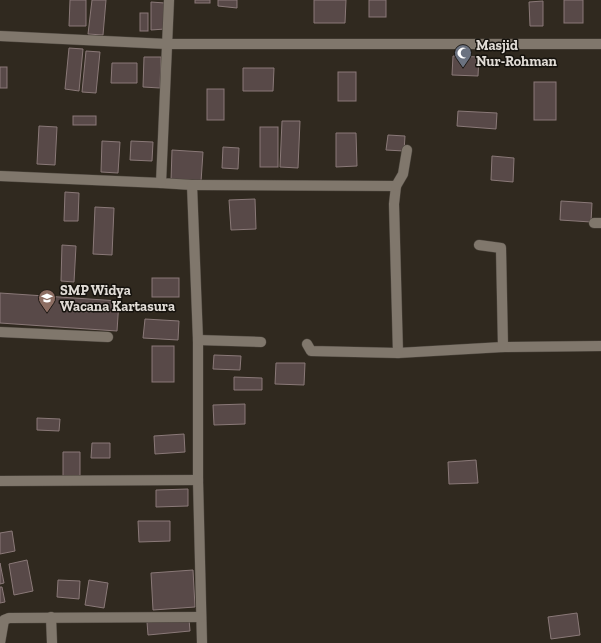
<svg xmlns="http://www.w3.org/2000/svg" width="601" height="643" viewBox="0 0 601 643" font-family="'Zilla Slab',serif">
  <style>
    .building { fill: #584948; stroke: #8a7978 }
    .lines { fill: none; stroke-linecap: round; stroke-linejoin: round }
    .minor-casing { stroke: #4c463e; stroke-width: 11 }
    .minor { stroke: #80776c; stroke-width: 10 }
    .labels { text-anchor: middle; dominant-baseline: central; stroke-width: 3; stroke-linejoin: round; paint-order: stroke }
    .poi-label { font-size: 14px; font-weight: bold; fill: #e1dcd6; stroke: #15120d; text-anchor: start }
  </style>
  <rect width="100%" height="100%" fill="#30291f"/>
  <g class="building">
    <path d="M70,0H86V26H69Z"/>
    <path d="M92,0H106L103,35L88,34Z"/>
    <rect x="195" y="0" width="15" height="3"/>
    <path d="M218,0H237V8L218,6Z"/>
    <path d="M314,0H346L345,23H314Z"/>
    <rect x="369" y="0" width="17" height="17"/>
    <rect x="564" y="0" width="19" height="23"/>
    <path d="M543,1V26H530L529,2Z"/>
    <path d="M151,2L165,3V29L151,30Z"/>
    <rect x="140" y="13" width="8" height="18"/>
    <path d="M69,48L83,49L79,91L65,89Z"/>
    <path d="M86,51L100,52L96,93L82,92Z"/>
    <path d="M453,56L479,57L478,76L452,75Z"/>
    <path d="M144,57H161L160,88L143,87Z"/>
    <path d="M112,63H137V83H111Z"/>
    <rect x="0" y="67" width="7" height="21"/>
    <path d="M243,68H274L273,91H243Z"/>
    <rect x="338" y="72" width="18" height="29"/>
    <rect x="534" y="82" width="22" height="38"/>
    <rect x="207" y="89" width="17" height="31"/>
    <path d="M458,111L497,113L496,129L457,126Z"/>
    <rect x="73" y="116" width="23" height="9"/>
    <path d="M282,121H300L298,168L280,167Z"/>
    <path d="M39,126L57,127L55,165L37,164Z"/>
    <rect x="260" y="127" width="18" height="40"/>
    <path d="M336,133H356L357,166L336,167Z"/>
    <path d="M388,135L405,136L404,151L386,150Z"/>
    <path d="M102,141L120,142L118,173L101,172Z"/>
    <path d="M131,141L153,142L152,161L130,160Z"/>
    <path d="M223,147L239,148L238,169L222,168Z"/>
    <path d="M172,150L203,152L201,182L171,181Z"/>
    <path d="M492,156L514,158L513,182L491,180Z"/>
    <path d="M65,192L79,193L78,221H64Z"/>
    <path d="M255,199L256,229L231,230L229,200Z"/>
    <path d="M561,201L592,203L591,222L560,220Z"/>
    <path d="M95,207L114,208L112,255L93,254Z"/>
    <path d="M62,245L76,246L74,282L61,281Z"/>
    <rect x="152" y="278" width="27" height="19"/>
    <path d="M0,293L119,301L117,331L0,323Z"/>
    <path d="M145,319L179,321L178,340L143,338Z"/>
    <rect x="152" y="346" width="22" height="36"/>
    <path d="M214,355L241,356L240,370L213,369Z"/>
    <path d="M276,363H305L304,385L275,384Z"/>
    <path d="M234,377L262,378V390H234Z"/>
    <path d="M245,404V424L214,425L213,405Z"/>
    <path d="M37,418L60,419L59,431L37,430Z"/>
    <path d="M184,434L185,452L155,454L154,436Z"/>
    <path d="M92,443H110V458H91Z"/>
    <path d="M63,452H80V477L63,478Z"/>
    <path d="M476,460L478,483L449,484L448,462Z"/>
    <path d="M188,489V506L156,507V490Z"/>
    <path d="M138,521H170V541L139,542Z"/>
    <path d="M12,531L15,551L0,554V533Z"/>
    <path d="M27,560L33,591L14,595L9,564Z"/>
    <path d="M0,563L4,583L0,584Z"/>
    <path d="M193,570L195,607L153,610L151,573Z"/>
    <path d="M58,580L80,581L79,599L57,597Z"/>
    <path d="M89,580L108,583L104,608L85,605Z"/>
    <path d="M0,587H2L5,602L0,603Z"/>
    <path d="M577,613L580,635L551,639L548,617Z"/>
    <path d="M189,619L190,631L148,635L147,622Z"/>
  </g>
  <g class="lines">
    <g class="minor-casing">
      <g id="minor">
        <path d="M169,0L161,183L192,185L198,340V480L202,643"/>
        <path d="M0,36L167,44H601"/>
        <path d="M0,176L161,183"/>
        <path d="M192,185L396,186L394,204L398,353L503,347L601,346"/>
        <path d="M396,186L403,174L407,150"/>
        <path d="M594,223H601"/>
        <path d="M479,245L501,248L503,347"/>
        <path d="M0,332L108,337"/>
        <path d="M198,340L261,342"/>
        <path d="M307,344L311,351L398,353"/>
        <path d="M0,481L198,480"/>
        <path d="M51,617L52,643"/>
        <path d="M0,643L4,620L9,618L201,617"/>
      </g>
    </g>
    <use href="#minor" class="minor"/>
  </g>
  <defs>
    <g id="mosque-pin" transform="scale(0.9)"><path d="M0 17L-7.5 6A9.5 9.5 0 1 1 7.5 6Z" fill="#6b7280" stroke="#15120d"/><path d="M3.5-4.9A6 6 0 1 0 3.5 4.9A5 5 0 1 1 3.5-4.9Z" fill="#fff"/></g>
    <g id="school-pin" transform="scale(0.9)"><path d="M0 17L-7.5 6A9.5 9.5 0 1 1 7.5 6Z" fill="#8d6e63" stroke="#15120d"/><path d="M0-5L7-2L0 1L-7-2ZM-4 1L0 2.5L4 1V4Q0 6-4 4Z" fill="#fff"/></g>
  </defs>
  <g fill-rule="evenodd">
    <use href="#mosque-pin" x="463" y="53"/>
    <use href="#school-pin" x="47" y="298"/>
  </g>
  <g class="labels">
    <g class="poi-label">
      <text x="476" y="45">Masjid<tspan x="476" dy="16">Nur-Rohman</tspan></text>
      <text x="60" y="290">SMP Widya<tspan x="60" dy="16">Wacana Kartasura</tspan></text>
    </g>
  </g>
</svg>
